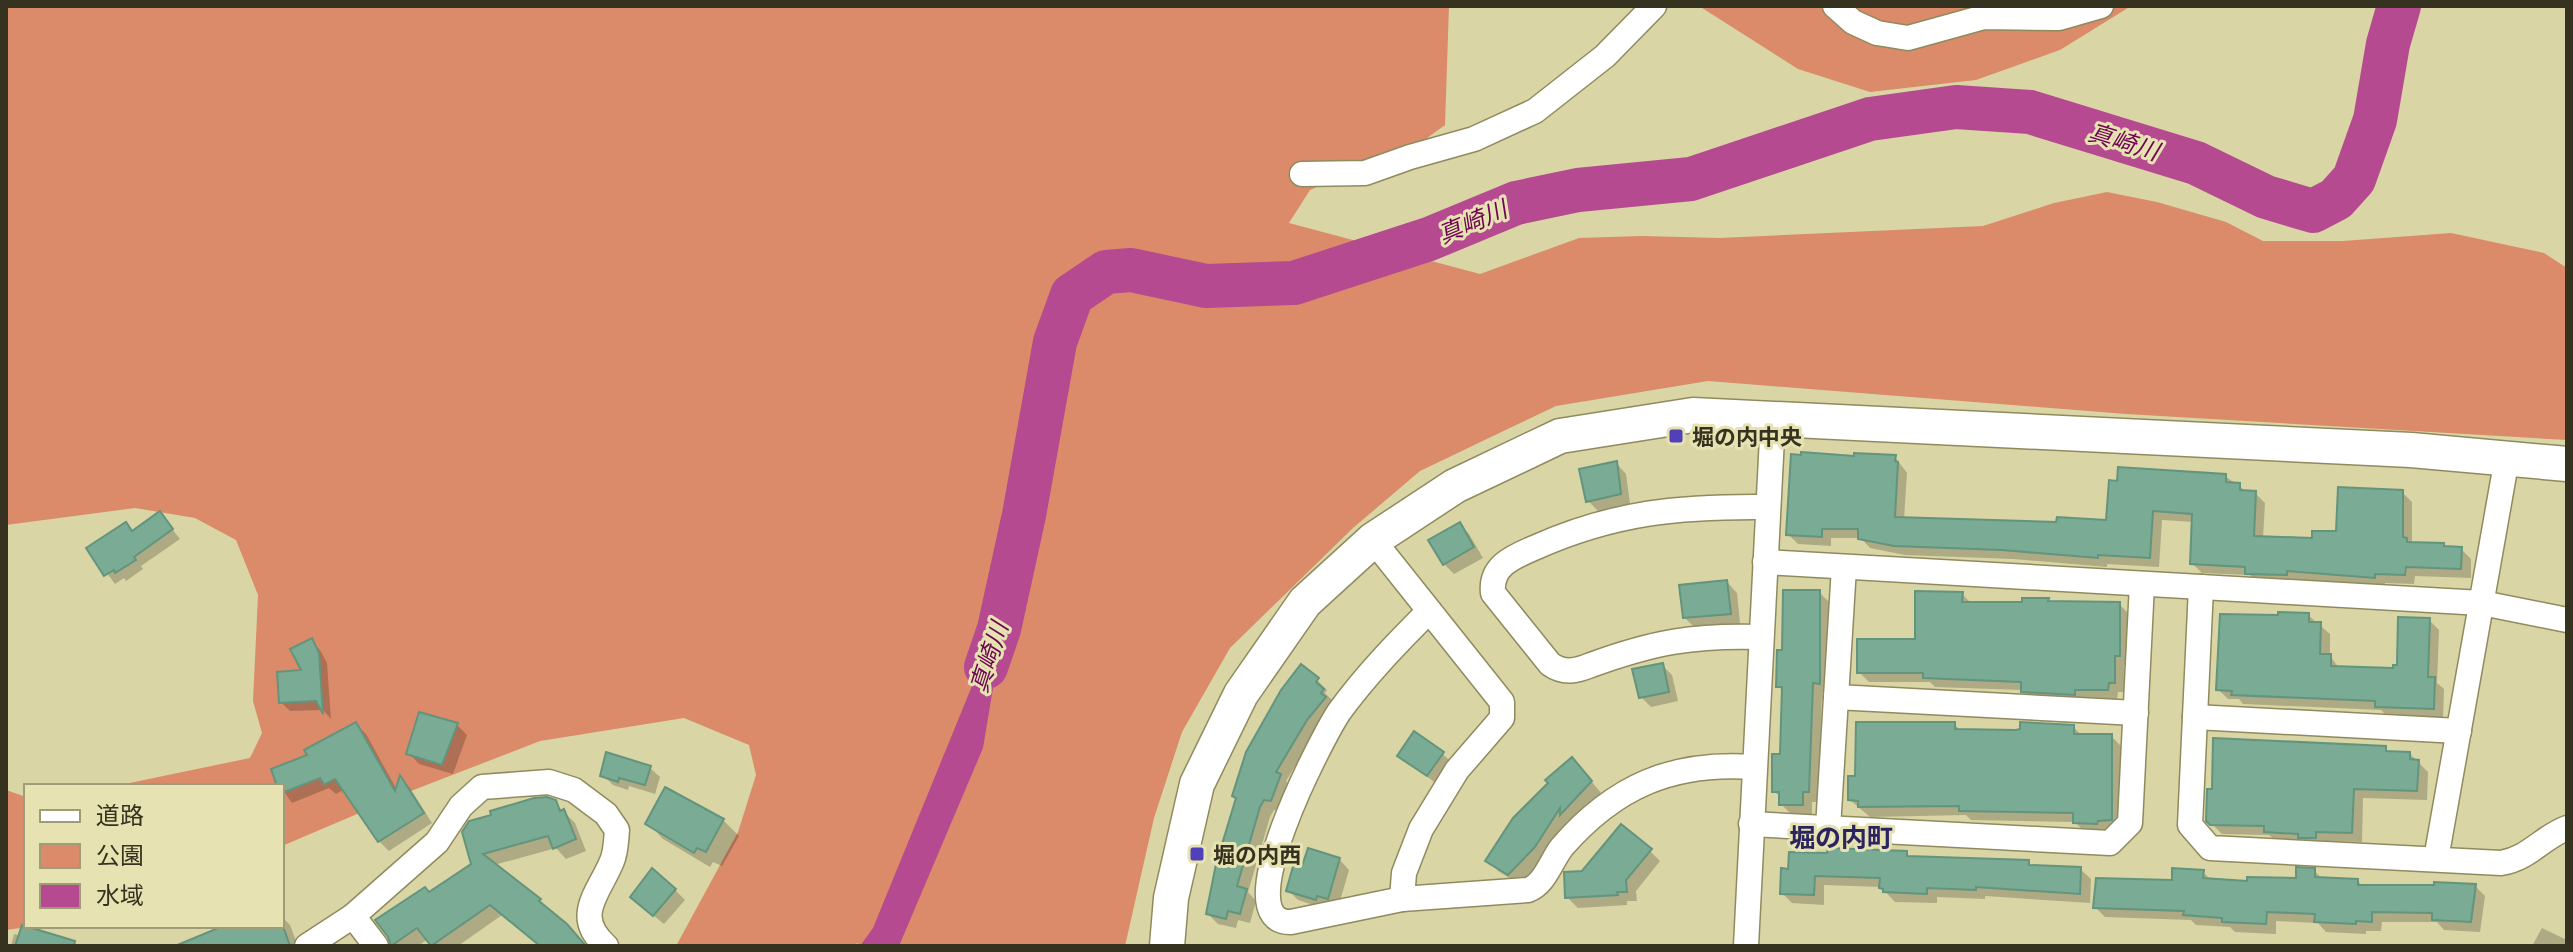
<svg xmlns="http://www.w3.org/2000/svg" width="2573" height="952" viewBox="0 0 2573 952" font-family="'Noto Sans','Noto Sans JP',sans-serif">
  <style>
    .green { fill: #db8b69 }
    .water { fill: #b54a90 }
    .shadow { fill: #0003 }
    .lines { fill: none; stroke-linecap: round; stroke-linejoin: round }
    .river { stroke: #b54a90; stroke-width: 44 }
    .building { fill: #7aab94; stroke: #63947d; stroke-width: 2 }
    .street-casing { stroke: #8f8b5e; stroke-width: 27 }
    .secondary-casing { stroke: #8f8b5e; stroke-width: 37 }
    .street { stroke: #fff; stroke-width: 24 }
    .secondary { stroke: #fff; stroke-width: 34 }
    .poi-dot { fill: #5140b7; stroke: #e6e2b2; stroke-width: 3 }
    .labels { text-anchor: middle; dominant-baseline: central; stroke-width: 6; stroke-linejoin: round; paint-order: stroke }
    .poi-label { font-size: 22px; font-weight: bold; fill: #353320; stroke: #e6e2b2; text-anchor: start }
    .water-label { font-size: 24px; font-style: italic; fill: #6e0351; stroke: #e6e2b2 }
    .quarter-label { font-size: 26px; font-weight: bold; fill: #2b245f; stroke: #e6e2b2 }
  </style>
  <rect width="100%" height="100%" fill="#d9d5a5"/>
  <g class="green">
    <path d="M6,6H1449L1445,125L1423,141L1310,190L1289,223L1480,274L1579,238L1642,236L1720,238L1983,226L2054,203L2107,192L2157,202L2226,222L2263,241H2343L2451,233L2544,253L2567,268V440L2126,414L1708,381L1556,406L1420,471L1353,528L1230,648L1182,732L1154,818L1125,946H860L857,943L855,946H676L738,832L756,775L749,745L684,718L540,741L411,791L282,846V786H115L250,758L262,733L253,701L258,595L236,540L195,518L135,508L6,525Z"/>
    <path d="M1699,6H2131L2060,50L1976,80L1870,92L1798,69Z"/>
    <path d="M6,790L26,797V926H35L6,930Z"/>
  </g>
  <path class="water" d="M1008,598L983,748L899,946H860L873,928Z"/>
  <g class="shadow">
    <path d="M1895,457L1907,473L1904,519L2058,525L2108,522L2225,476L2247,492L2255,493L2265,503L2263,538L2314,540L2338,533L2402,492L2412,502V544L2443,545L2446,548L2461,549L2471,559V578L2415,576L2414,584L2385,583L2384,587L2257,583L2250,575L2202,573L2192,563L2193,522L2162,520L2159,567L2107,564V567L2013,559L1905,555L1870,548L1861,538H1831V546L1798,544L1788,534Z"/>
    <path d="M1616,463L1626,474L1630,504L1598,511L1588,501Z"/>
    <path d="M160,514L180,539L141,566L143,569L126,581L124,578L115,584L89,549L126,525L134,532Z"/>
    <path d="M1459,524L1469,534L1483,558L1454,574L1444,564Z"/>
    <path d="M1727,582L1737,593L1740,624L1695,628L1685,618Z"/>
    <path d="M1819,592L1829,602V693H1822L1818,802H1812V814H1791L1781,804V798L1774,791L1782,756L1783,691L1778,686L1784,652Z"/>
    <path d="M1962,594L1972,604H2024L2048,600L2051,603L2119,604L2129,614V665H2124V692H2118L2117,699L2033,701L2022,690L1935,687L1930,682H1869L1859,672L1917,641Z"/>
    <path d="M2308,615L2330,634V656L2340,669L2395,670L2429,620L2439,630L2437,683L2444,689L2443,718L2387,716L2381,710L2243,704L2239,699H2228L2218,689Z"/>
    <path d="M311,641L320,650L327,663L331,719L323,710L290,711L281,702L304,672Z"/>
    <path d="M1662,665L1672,675L1678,701L1651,707L1641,697Z"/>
    <path d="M1317,680L1327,690L1325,693L1333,701L1330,704L1334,709L1317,730L1286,781L1290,786L1281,811L1274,810L1270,817L1248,892L1256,901L1250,923L1238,920L1236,928L1218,924L1208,914L1238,799Z"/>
    <path d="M356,724L366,734L397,790L401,779L410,788L432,823L389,851L379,841L345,789L336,794L329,788L292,803L280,786L310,756Z"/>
    <path d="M1954,724L1961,731L2017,732L2073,727L2083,736H2111L2121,746L2120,830L2085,832L2075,822L1971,820L1966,815L1870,817L1850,800L1857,778Z"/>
    <path d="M457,725L467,735L453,774L419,764L409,753Z"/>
    <path d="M2385,748L2390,753H2409L2428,772L2427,800L2363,798L2362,842L2325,841V847L2276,841L2269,835L2222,834L2208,820Z"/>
    <path d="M1443,754L1453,764L1438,785L1399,755Z"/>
    <path d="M650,768L660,777L655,794L629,786L628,790L613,785L603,775Z"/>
    <path d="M1582,770L1601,793L1572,824L1568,821L1545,857L1519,884L1498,871L1488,860L1551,783Z"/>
    <path d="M554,802L575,823L586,851L566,859L556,848L494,865L540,901L585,946H540L502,915L458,946H434L428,939L418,946L393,944L429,894L473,864L464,832Z"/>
    <path d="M723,820L739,836L722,866L713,862L710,867L663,839L648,823Z"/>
    <path d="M1650,851L1660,861L1636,891L1637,901H1627V905L1578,908L1567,897L1583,873Z"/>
    <path d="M1906,853L1912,858L2028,862L2033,867L2080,869L2091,879L2090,903L1985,896V899L1937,897V903L1895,902L1881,887L1824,885V905L1792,903L1782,893L1783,870Z"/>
    <path d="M1339,859L1349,870L1338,908L1326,909L1298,900L1288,890L1304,869Z"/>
    <path d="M2314,870L2323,880L2358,881L2363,887L2475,886L2485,896L2480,932L2444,930L2437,922H2382L2381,931H2366V934L2326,932L2318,923L2276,921V934L2235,932L2230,927L2196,925L2191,920L2105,917L2095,907L2203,872L2212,881L2249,884L2298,880Z"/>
    <path d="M675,890L685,900L664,924L643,907Z"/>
    <path d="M282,917L290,925L298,946H178L234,926H282Z"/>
    <path d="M2542,928L2567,940V946H2532Z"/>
    <path d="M14,934L21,936L62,946H11Z"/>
  </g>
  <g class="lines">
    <path class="river" d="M986,667L999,629L1024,515L1055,342L1072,295L1106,272L1131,270L1206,286L1294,283L1429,239L1516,203L1578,190L1691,179L1870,119L1956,107L2030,112L2196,163L2266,197L2313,211L2336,199L2354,179L2375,120L2388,44L2399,6"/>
  </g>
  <g class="building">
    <path d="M1801,452L1854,456V453L1896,455L1895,461L1898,462L1895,517L2056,522L2057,517L2106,520L2109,480L2117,481L2118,467L2226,474V482L2240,483V490L2256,491L2254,536L2312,538V531H2336L2338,487L2403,490V537L2407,538V542L2444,543V546L2462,547L2461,569L2406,567L2405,575L2375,574V578L2287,571V575L2245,574V567L2190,564L2192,514L2153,511L2150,558L2098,555V558L2002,550L1894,546L1858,539V529H1822V537L1786,535L1791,454L1801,455Z"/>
    <path d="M1617,461L1621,494L1586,502L1579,469Z"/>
    <path d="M160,511L173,529L134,557L136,560L115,573L114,570L104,576L86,548L126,522L132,531Z"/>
    <path d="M1460,522L1474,547L1443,565L1428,540Z"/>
    <path d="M1727,580L1731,614L1683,618L1679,585Z"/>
    <path d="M1783,590H1820V684L1813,683L1809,792H1803V805H1779V792H1772V754H1780L1782,687H1776L1777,650H1782Z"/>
    <path d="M1915,591L1963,592L1962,602H2022V598H2049L2048,601L2120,602V656H2115V683H2109L2108,690H2075V695L2021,692V682L1923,678V673H1857V639H1915Z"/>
    <path d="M2278,612L2309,613V622H2321L2320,654H2331V666L2393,668V665H2397L2398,617L2430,618L2428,677H2435L2434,709L2375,707V701L2231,695L2232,691L2216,690L2220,614L2278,615Z"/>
    <path d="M312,638L319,653L323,714L316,701L279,703L277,672L301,670L290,649Z"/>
    <path d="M1663,663L1669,692L1639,698L1632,669Z"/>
    <path d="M1301,664L1319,678L1316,682L1324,689L1321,693L1326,697L1307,720L1276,772L1281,774L1271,801L1264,800L1260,807L1237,886L1247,889L1240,914L1228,911L1226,919L1206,914L1216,864L1236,798L1232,796L1246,752L1281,690Z"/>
    <path d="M419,712L458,723L442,765L406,754Z"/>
    <path d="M356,722L395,791L400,775L424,813L378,842L335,779L324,785L320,778L282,793V786H277L271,769L307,755L304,750Z"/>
    <path d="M1856,722H1955V729L2016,730L2020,729V722L2074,725V734H2112V820L2098,821L2097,824L2073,823V813L1959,811V806L1858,807V801L1848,800V776H1855Z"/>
    <path d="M1414,731L1444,752L1427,776L1397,756Z"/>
    <path d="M2213,738L2386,746V751L2410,752V759L2419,760L2417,791L2354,789L2352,833L2316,832V838H2298V834L2264,832V826L2210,825L2206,821L2207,789H2212Z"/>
    <path d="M606,752L651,766L645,785L619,778L618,782L600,776Z"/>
    <path d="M1572,757L1592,781L1560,815V808L1535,847L1508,875L1485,861L1513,818L1548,783L1545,780Z"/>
    <path d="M665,787L724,819L706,852L697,848L694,853L645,824Z"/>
    <path d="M547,797L556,800L560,811L564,809L576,839L553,849L548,836L483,854L541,899L539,901L567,924L586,946H540L490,905L431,946L417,928L391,946L388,937L375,920L425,887L429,892L471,864L462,832L469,821L491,815L490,811L534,798Z"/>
    <path d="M1621,824L1652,849L1626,880L1627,892H1617L1618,895L1565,898L1564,872L1582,871Z"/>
    <path d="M1308,848L1340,858L1328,899L1317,896L1316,900L1286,891L1294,863L1302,866Z"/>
    <path d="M1828,848L1907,851V856L2029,860V865L2081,867L2080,894L1976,887V890L1927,888V894L1883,892V889L1879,888L1880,878L1815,876L1814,895L1780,894L1781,868L1788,869L1789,852L1827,853Z"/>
    <path d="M2296,867L2315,868V877L2358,879V885H2434V882L2476,884L2471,922L2432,920V913L2372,912V922L2356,921V924L2314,922L2315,914L2267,912L2266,924L2222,922V918L2183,915L2184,911L2093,908L2096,878L2172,880V868L2204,870L2203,878L2247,881V877L2296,878Z"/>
    <path d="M652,868L676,889L653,916L630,897Z"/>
    <path d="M22,925L75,941L74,946H15Z"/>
    <path d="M223,926H283L290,946H175Z"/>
  </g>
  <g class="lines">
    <g class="street-casing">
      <g id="street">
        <path d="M1835,6L1853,22L1877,33L1908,38L1984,17L2059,18L2101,6"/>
        <path d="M1302,174L1365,173L1410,157L1474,139L1535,111L1605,56L1654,6"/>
        <path d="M1373,540L1502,702V718L1457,770L1421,829L1404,873L1402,899"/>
        <path d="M1765,562L2482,603L2567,620"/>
        <path d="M2201,587L2190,825L2210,848L2501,863C2530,858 2541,838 2567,828"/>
        <path d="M1429,611C1397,643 1366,675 1339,712C1322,738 1224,924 1291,922L1402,899L1528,890C1545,884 1551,861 1562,847C1615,786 1673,761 1754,767"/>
        <path d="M1761,637C1694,635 1654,642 1591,665C1576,671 1564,674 1550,664L1493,593C1490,566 1513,557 1534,548C1614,512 1681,506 1768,507"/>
        <path d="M1836,697L2136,713"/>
        <path d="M2195,717L2459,731"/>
        <path d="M1751,824L2110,843L2130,823L2142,584"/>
        <path d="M1828,828L1844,567"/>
        <path d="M2436,859L2507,458"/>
        <path d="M353,916L437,842L461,806L482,787L549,782L574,790L606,814L617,830C616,840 616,852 612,861C599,893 572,916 606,946"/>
        <path d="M307,946L353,916L376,946"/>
        <path d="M1746,946L1773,418"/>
      </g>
    </g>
    <g class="secondary-casing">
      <path id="secondary" d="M1167,946L1171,898L1197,784L1241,694L1305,602L1373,540L1455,486L1560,436L1693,415L2411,450L2567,464"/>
    </g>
    <use href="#street" class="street"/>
    <use href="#secondary" class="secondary"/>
  </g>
  <g class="poi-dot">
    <rect x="1668" y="428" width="16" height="16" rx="4"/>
    <rect x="1189" y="846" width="16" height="16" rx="4"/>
  </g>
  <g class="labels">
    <g class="poi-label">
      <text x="1692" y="436">堀の内中央</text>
      <text x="1213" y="854">堀の内西</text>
    </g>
    <g class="water-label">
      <text transform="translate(2124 141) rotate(17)">真崎川</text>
      <text transform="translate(1472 221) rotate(-23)">真崎川</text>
      <text transform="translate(988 657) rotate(-72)">真崎川</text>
    </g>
    <g class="quarter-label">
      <text x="1841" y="837">堀の内町</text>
    </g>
  </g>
  <rect width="2573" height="952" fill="none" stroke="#353320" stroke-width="16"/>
  <rect x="24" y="784" width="260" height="144" fill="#e6e2b2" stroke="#9f9c78" stroke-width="2"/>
  <rect x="40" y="810" width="40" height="12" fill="#ffffff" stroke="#9f9c78" stroke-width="2"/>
  <text x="96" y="824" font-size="24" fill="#353320">道路</text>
  <rect x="40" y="844" width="40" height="24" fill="#db8b69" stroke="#9f9c78" stroke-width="2"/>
  <text x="96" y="864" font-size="24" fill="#353320">公園</text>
  <rect x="40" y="884" width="40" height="24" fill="#b54a90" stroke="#9f9c78" stroke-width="2"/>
  <text x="96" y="904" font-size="24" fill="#353320">水域</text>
</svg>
